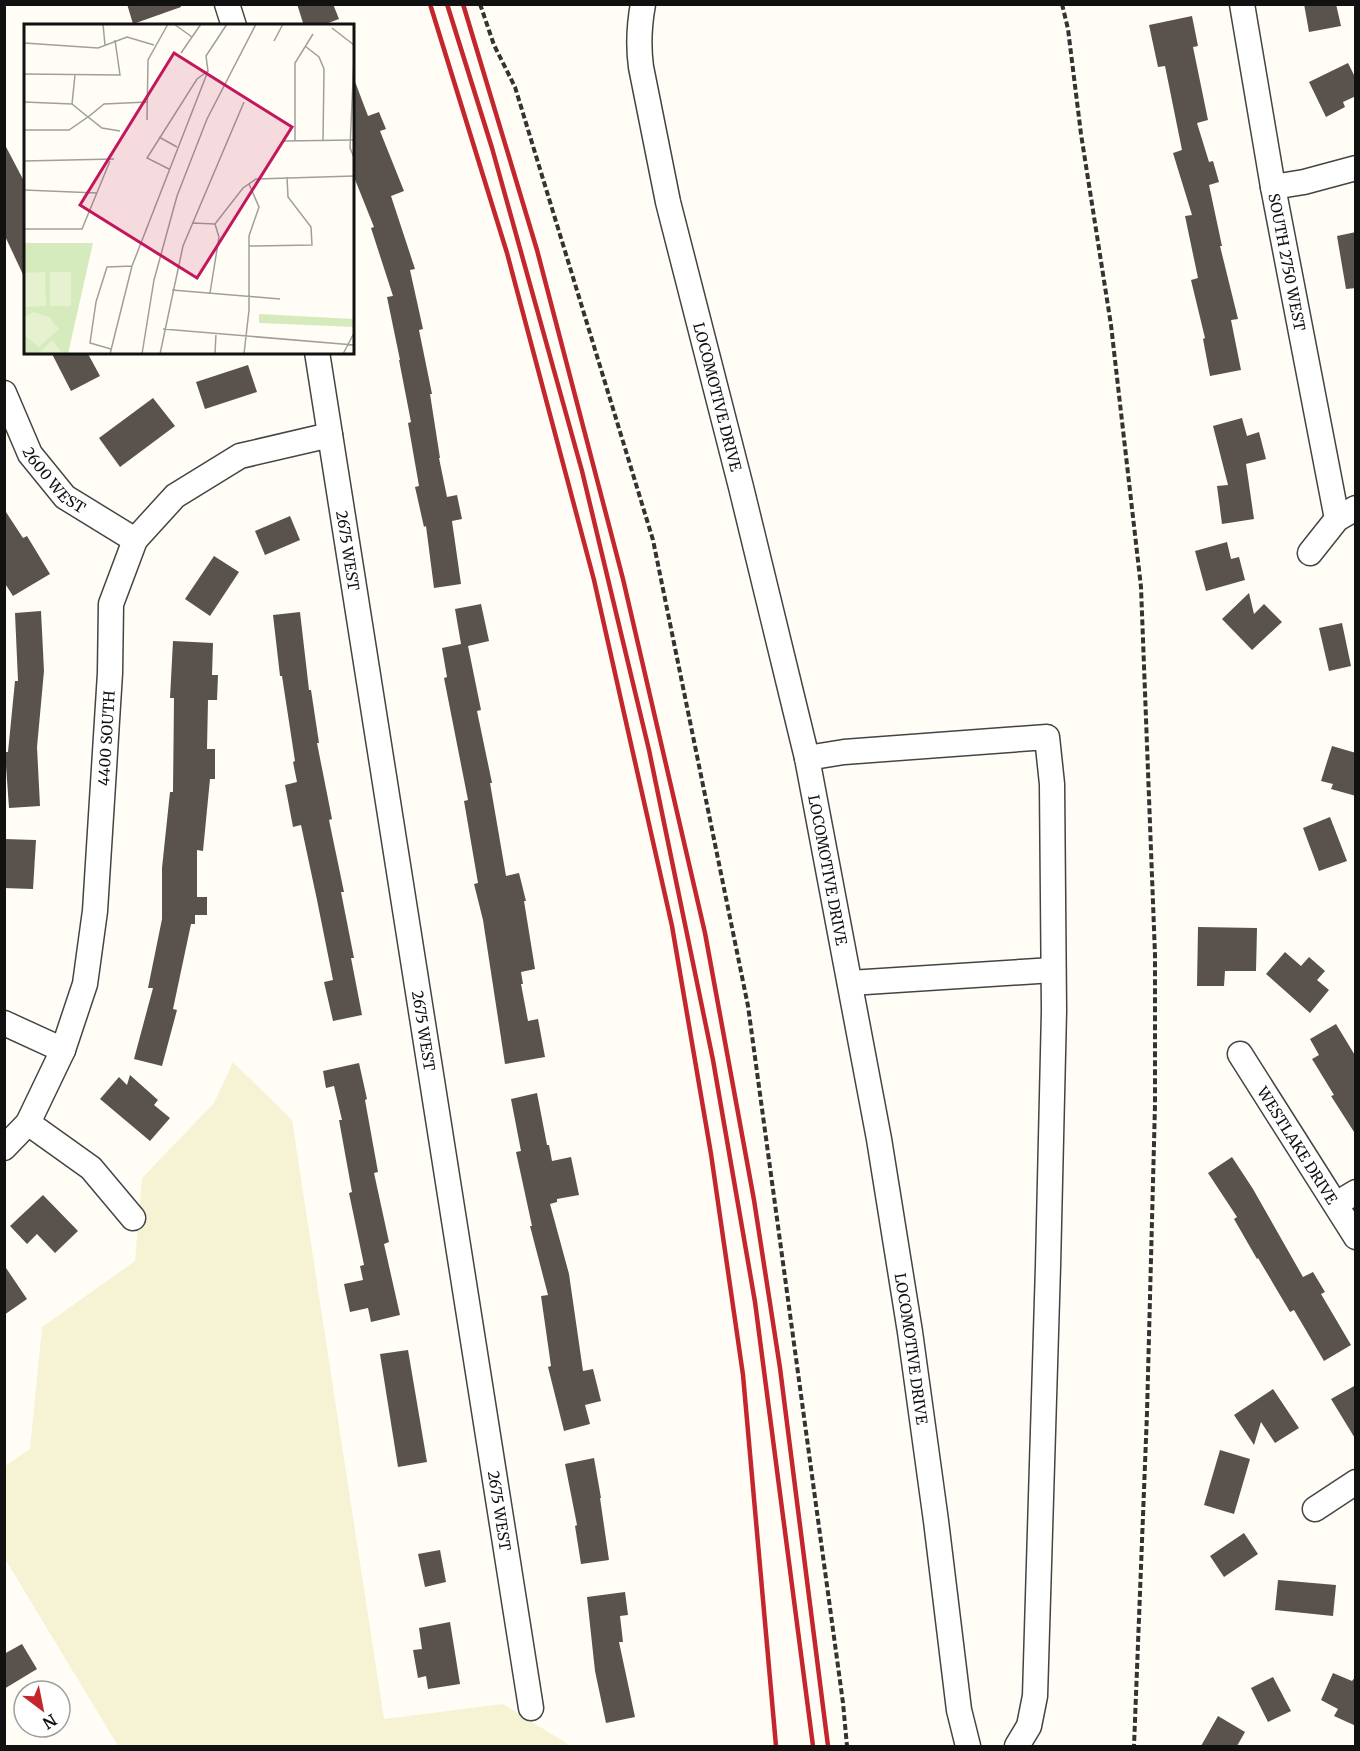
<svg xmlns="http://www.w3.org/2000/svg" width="1360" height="1751" viewBox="0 0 1360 1751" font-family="Merriweather,serif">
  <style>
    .farmland { fill: #f6f3d4 }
    .building { fill: #5a524d }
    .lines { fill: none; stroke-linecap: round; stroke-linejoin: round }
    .minor-casing { stroke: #444; stroke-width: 27 }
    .path { stroke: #333; stroke-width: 4; stroke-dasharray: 6 3; stroke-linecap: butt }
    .minor { stroke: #fff; stroke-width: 24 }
    .rail { stroke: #c4262e; stroke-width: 4.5 }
    .labels { text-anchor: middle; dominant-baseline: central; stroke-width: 6; stroke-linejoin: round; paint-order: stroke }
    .street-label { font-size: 15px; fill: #111; stroke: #fff }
    .inset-road { fill: none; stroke: #a09f9a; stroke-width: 1.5 }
    .view { fill: #c2185b; fill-opacity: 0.15; stroke: #c2185b; stroke-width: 3 }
    .inset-edge { fill: none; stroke: #111; stroke-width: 3 }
  </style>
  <rect width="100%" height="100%" fill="#fffdf5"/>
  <path class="farmland" d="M233,1062L292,1120L384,1719L503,1704L571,1746H118L5,1559V1466L30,1449L42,1327L135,1261L142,1178L214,1103Z"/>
  <g class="building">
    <path d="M127,4H180L181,7L133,24Z"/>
    <path d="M297,4H333L339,19L320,26H304Z"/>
    <path d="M1304,4H1336L1341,26L1309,32Z"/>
    <path d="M1192,16L1198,46L1193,47L1208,120L1197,123L1209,162L1213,161L1219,182L1209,185L1222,246H1220L1238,319L1231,320L1241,370L1210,376L1203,339L1205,338L1191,280L1198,278L1185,216L1192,215L1173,153L1182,150L1165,66L1158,67L1149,25Z"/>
    <path d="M1348,63L1356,79V96L1343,102L1345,107L1326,117L1309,82Z"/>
    <path d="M352,79H354L368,116L379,112L386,129L380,131L404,191L391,196L415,269L410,270L423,329L419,330L432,394H430L440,458H439L447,497L457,495L462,519L452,521L461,584L434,588L426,526L424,527L415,487L419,486L408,423L411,422L399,360H400L387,297L393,296L371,228L374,227L352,172Z"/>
    <path d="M4,143L26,185V281L4,234Z"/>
    <path d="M1356,232V288L1346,289L1337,236Z"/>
    <path d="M51,352H87L100,376L71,391Z"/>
    <path d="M248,365L257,392L205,409L196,382Z"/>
    <path d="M153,398L175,426L120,467L99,438Z"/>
    <path d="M1242,418L1247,436L1259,432L1266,459L1246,464L1254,519L1222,524L1217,486L1228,485L1213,426Z"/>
    <path d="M4,509L23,538L27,536L50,574L13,596L4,582Z"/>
    <path d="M290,516L300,540L265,555L255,531Z"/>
    <path d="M1227,542L1231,559L1239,557L1245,580L1206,591L1195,551Z"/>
    <path d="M214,556L239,572L210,616L185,599Z"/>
    <path d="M1249,593L1254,614L1264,604L1282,622L1252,650L1222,619Z"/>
    <path d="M481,604L489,641L468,646L481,710L477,711L492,783H490L506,876L519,873L526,901H524L535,969L521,972L523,984H521L528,1021L538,1019L545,1057L505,1064L483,920L474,884L478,883L464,801L468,800L444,678L447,677L442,648L461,644L455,609Z"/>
    <path d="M41,611L44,671L37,747L40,806L9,808L5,752H8L15,681H18L15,613Z"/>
    <path d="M300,612L309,690H311L319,743H317L332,819L329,820L344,892H341L354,958H351L362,1015L333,1021L324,982L333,980L317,900L301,825L293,827L285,785L297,782L293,762L295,761L282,676H280L273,615Z"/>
    <path d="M1342,623L1351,666L1329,671L1319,628Z"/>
    <path d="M173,641L213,643L212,675H218L217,700H208L207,749H215V779H210L203,851L197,850V897H207V915H195V924H191L173,1009L177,1010L162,1066L134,1059L153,988H148L162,919V868L170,792H173L174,698H170Z"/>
    <path d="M1332,746L1356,753V796L1331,789L1333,784L1321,781Z"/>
    <path d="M1330,817L1347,861L1319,871L1303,828Z"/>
    <path d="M4,839L36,840L33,889L4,888Z"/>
    <path d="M1198,927L1257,928L1256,971H1225L1224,986H1197Z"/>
    <path d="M1285,952L1301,966L1309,957L1325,971L1317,980L1329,990L1310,1013L1266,974Z"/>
    <path d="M1336,1024L1356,1057V1135L1331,1096L1334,1095L1312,1059L1319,1055L1310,1039Z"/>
    <path d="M359,1063L367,1099L365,1100L378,1172L374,1173L389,1242L384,1244L400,1315L371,1322L368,1308L350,1312L344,1284L363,1280L360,1266L364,1265L349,1193L352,1192L339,1120H342L334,1086L326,1088L323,1071Z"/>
    <path d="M130,1075L158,1100L154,1105L170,1118L150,1141L100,1099L119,1077L127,1085Z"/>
    <path d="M537,1093L547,1145H549L552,1161L571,1157L579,1195L557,1199V1202L550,1204L569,1274L583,1371L593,1369L601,1401L585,1405L590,1424L564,1431L548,1367L551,1366L541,1296L548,1295L530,1226H532L516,1152L521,1151L511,1099Z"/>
    <path d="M1232,1157L1253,1189L1303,1277L1313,1272L1325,1292L1321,1294L1351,1345L1324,1361L1294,1310L1290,1312L1258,1258L1257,1259L1234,1219L1237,1217L1208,1173Z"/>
    <path d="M43,1195L78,1231L55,1253L37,1234L27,1244L10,1226Z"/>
    <path d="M4,1265L27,1299L4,1315Z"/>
    <path d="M408,1350L427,1462L398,1467L380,1354Z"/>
    <path d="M1356,1385V1440L1331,1399Z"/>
    <path d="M1273,1389L1299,1428L1275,1443L1261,1422L1254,1445L1234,1415Z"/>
    <path d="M1220,1450L1250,1459L1234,1514L1204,1505Z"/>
    <path d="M594,1458L601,1498H600L609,1560L581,1564L575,1526L577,1525L565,1464Z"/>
    <path d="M1244,1533L1258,1554L1224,1577L1210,1556Z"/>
    <path d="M440,1550L446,1582L425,1587L418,1554Z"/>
    <path d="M1278,1580L1336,1585L1333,1616L1275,1610Z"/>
    <path d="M625,1592L628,1615L620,1616L623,1642H619L635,1717L606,1723L595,1671L587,1597Z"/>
    <path d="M450,1622L460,1684L428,1689L426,1676L418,1678L413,1650L422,1649L419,1628Z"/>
    <path d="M22,1644L37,1669L4,1689V1654Z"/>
    <path d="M1333,1673L1352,1681L1356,1676V1726L1334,1716L1338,1709L1321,1700Z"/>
    <path d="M1273,1677L1291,1711L1268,1722L1251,1688Z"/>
    <path d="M1218,1716L1245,1732L1237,1746H1201Z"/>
  </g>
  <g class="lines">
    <g class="minor-casing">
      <g id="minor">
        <path d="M227,4L234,26"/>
        <path id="s1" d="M643,4C639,26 638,45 641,67L668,202L741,487L807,758L879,1139L910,1332L936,1521L959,1710L968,1746"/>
        <path id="s2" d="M1242,4L1273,187L1337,519"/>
        <path d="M1273,187L1304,182L1356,168"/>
        <path id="s3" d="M317,352L531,1708"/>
        <path id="s4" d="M4,393L30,454L65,497L135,540"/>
        <path d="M1310,553L1337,519L1356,508"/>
        <path d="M807,758L844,752L1047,737L1052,784L1054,1011L1048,1266L1035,1696L1029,1726L1017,1746"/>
        <path d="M850,983L1053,970"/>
        <path d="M4,1023L63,1050"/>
        <path id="s5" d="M1240,1054L1356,1237"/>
        <path d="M28,1123L91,1168L133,1218"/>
        <path id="s6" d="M4,1148L28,1123L63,1050L85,984L95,911L110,673L111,604L135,540L175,496L240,456L330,435"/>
        <path d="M1336,1204L1356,1192"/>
        <path d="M1315,1509L1356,1482"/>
      </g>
    </g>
    <g class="path">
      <path d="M480,4L494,45L515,87L653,540L748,1006L843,1703L847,1746"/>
      <path d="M1062,4L1068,29L1081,134L1111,325L1141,587L1155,955V1105L1147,1413L1134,1746"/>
    </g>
    <use href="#minor" class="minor"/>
    <g class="rail">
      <path d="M430,4L507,253L594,580L672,926L711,1154L743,1375L776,1746"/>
      <path d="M447,4L492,148L582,471L649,750L713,1060L755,1302L813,1746"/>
      <path d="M463,4L537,250L623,579L705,933L754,1200L780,1368L828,1746"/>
    </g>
  </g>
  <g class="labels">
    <g class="street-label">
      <text stroke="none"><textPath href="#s2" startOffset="262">SOUTH 2750 WEST</textPath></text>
      <text stroke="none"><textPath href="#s1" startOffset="402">LOCOMOTIVE DRIVE</textPath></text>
      <text stroke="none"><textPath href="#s4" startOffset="102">2600 WEST</textPath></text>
      <text stroke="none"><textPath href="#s3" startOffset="201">2675 WEST</textPath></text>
      <text stroke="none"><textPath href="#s6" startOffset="432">4400 SOUTH</textPath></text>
      <text stroke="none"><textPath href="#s1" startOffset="888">LOCOMOTIVE DRIVE</textPath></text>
      <text stroke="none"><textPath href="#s3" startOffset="687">2675 WEST</textPath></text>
      <text stroke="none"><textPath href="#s5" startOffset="108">WESTLAKE DRIVE</textPath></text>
      <text stroke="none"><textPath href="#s1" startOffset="1374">LOCOMOTIVE DRIVE</textPath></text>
      <text stroke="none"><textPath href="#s3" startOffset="1173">2675 WEST</textPath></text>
    </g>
  </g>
  <g transform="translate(24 24)">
    <rect width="330" height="330" fill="#fffdf5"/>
    <path d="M0,219H69L44,330H0ZM235,290L330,295V303L235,299Z" fill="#d5ebbd"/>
    <path d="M21,248L22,282L1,283L0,249ZM26,248H47V282H26ZM10,288L25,293L35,305L15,323L0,311V293ZM28,316L39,330H14Z" fill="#e6f2cf"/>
    <path class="inset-road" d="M79,0L81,21M150,0L168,13M308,4L330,21M250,17L259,0M0,19L74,24L103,13L130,21M281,22L295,33L300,45L299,117M157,29L177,0M330,33L326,124L330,133M0,50L96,51L91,16M0,78L48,80L64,93L80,80L123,78M48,80L51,51M123,96L124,36L144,0M0,106H45L64,93L78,104L96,107M135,113L153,123M260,117L330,116M271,117V39L289,10M0,137L90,135M145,145L123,134L173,55L184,47L182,32L203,0M0,166L73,169M168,199L191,200L219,164L232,155L330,152M0,205H58L86,137M225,222L288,221L287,203L264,173L263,153M148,266L256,275M186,269L195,213L191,200M139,305L330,321M87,325L66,319L72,278L83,243L108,242M86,330L108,242L184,47M118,330L130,256L153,172L183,95L232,0M136,330L159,222L220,78M191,330L192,309M220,330L225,286V212L235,183L225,160M319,330L330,309"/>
    <path class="view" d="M150,29L268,103L173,254L56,181Z"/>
    <rect width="330" height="330" class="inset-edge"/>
  </g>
  <rect width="1360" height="1751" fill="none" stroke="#111111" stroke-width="12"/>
  <g transform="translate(42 1709) rotate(148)"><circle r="28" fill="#ffffff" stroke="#a0a0a0" stroke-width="1.5"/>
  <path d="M0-4.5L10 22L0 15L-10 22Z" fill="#c4262e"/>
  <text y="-9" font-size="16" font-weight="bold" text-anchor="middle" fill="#111111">N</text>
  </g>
</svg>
